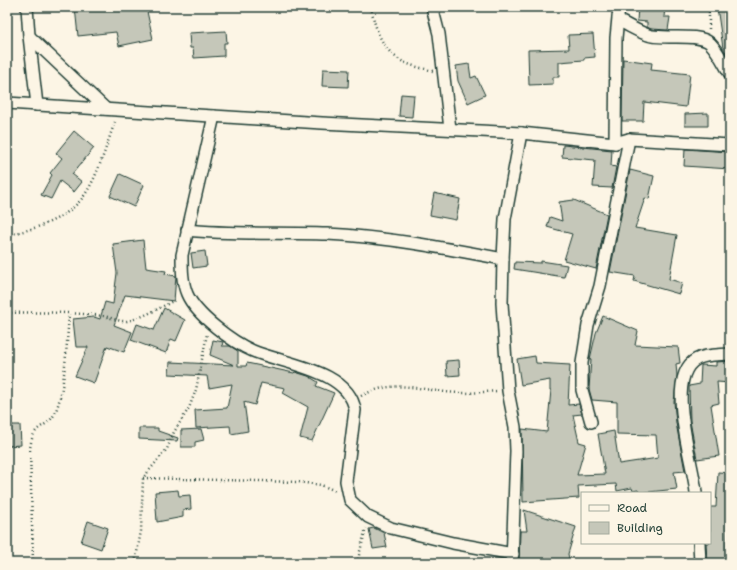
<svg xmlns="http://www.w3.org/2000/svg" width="737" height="570" viewBox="0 0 737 570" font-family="'Shantell Sans',sans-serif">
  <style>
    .building { fill: #c5c7b9; stroke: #1f3d34 }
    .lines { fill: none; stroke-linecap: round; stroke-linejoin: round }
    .minor-casing { stroke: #1f3d34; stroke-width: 14 }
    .path { stroke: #1f3d34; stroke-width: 2.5; stroke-dasharray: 1 3; stroke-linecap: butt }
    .minor { stroke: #fcf5e5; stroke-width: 11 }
  </style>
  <rect width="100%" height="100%" fill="#fcf5e5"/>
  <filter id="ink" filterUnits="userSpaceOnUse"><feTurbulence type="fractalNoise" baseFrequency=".025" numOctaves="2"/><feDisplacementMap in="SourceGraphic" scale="8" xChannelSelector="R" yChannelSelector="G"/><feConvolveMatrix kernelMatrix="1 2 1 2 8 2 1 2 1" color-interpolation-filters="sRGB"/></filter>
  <g filter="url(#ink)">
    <g class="building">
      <path d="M75,7H102V10L115,7H146L153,39L119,46L116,32L78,36Z"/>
      <path d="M638,7H665L664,17H670L668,30L651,29L647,27V22L637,21Z"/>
      <path d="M717,7H730V52H725L723,48Z"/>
      <path d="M226,31L227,43H224V56L194,58L193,48H190L189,33Z"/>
      <path d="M593,34L595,57L584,58V60L559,62V77H553V84L529,85L528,50L569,49L568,35Z"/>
      <path d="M623,59L652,63L651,70L690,74L686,107L644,102L643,121H622Z"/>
      <path d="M469,64L471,78L476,76L485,95L468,103L458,81L456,66Z"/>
      <path d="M323,69L349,70L348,87L322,86Z"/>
      <path d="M401,94L414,95L412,117L399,116Z"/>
      <path d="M708,113V126H685V114Z"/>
      <path d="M74,131L94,148L72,174L82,182L74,192L60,181L51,199L41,195L52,175L50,173L62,158L56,153Z"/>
      <path d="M563,145L612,150L611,166L616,167L612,188L593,187L595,160L562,157Z"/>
      <path d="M685,149L730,152V169L684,166Z"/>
      <path d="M630,170L654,176L649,199L645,198L635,228L677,235L669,279L682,283L679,294L634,281L635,276L610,272Z"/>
      <path d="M120,174L144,185L134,207L110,196Z"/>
      <path d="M434,193L460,199L456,220L430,215Z"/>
      <path d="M574,200L607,214L596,269L564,260L572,234L547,227L550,217L562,221L559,202Z"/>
      <path d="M143,240L146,268L166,271L165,274L176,276L174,301L125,295L114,325L132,332L124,352L107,346L94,383L75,376L88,347H76L73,319L94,317L100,319L105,302L113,304L117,273L113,244Z"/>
      <path d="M205,251L207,266L193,268L191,253Z"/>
      <path d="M541,261L567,265L564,277L514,269L515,262L541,263Z"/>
      <path d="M164,308L185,320L176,341L171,339L166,353L131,340L137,324L154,330Z"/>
      <path d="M603,316L638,331L635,345L678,347L680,363L676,364L677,376L674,402L676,423L685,471L674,472L677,489L639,493L638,490L633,491L632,488L617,491L616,484L578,486L579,498L523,502L522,429L547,432L551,390H550V380L521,385L517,359L535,356L536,363L570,365L568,405L579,404L582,414L573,415L579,442L586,444L577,475L605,474L598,434L614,431L619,464L658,458L656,435L617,434V402L592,400L589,389L591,359H590L596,333Z"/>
      <path d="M213,340L223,342L222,346H230L238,351V366H246L247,363L294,373L295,372L308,376L318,382L316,386L334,393L312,441L300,438L308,407L283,393L285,388L261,383L255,405L244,402L248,431L231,434L230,426L196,428L195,410L227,408L232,384L209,388L207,376L169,374L170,362L234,365L210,355Z"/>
      <path d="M459,360L460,375L447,376L446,361Z"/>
      <path d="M730,361V383L717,382L719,403L711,405L719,456L697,459L690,421L689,386L700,384L701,365L716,366V362Z"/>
      <path d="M7,425H20L21,445L7,446Z"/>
      <path d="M139,428H158V431L178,438L177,441L139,439Z"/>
      <path d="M201,429L204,440L195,442V447H181V430Z"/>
      <path d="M718,472L730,473V527H728L727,547H730V563L707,562L706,543H710V507H716Z"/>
      <path d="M178,490L179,496L190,495L191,509L183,510V517L157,522L155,492Z"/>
      <path d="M524,510L576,527L568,554L570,563H519L520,531H527Z"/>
      <path d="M88,521L108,528L101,549L81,542Z"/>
      <path d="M374,528L384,533L387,547L373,549L369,529Z"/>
    </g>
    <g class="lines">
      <g class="minor-casing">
        <g id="minor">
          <path d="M27,7L29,36L37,105"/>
          <path d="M432,7L439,34L450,129"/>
          <path d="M619,21C628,25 644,35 652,36C667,39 699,33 710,43C718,51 724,64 730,74"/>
          <path d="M29,36L106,109"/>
          <path d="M7,103L322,123L521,133L615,143L629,139L730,145"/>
          <path d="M214,116L182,255C182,268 182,282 187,294C196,315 232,342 253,351C284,364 349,370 355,410L346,481L350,500L368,517L391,528L453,543L513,554"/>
          <path d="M615,143L616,38L619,7"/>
          <path d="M187,230C234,235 280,232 327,234C386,237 445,248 503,259"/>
          <path d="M591,422L582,390V363L588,325L600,286L629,139"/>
          <path d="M696,493C694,464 663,376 697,359C706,354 720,355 730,354"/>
          <path d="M699,543L700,563"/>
          <path d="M512,563L516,451L515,427L508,391L502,303L503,259L505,219L521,133"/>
        </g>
      </g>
      <g class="path">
        <path d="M371,7C375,28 381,48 400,60C409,66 423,68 433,71"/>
        <path d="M709,29V7"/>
        <path d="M7,235C36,229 69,219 86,193C99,173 107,143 115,122"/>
        <path d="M7,313C39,312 71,312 103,316C111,317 118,322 127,321C145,317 161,307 177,299"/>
        <path d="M361,396C398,377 422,392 460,393C473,393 485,392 497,391"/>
        <path d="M143,478L298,482L321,485L336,491"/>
        <path d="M33,563L30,449C33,421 46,431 55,413C65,392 67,339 69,314"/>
        <path d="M135,563L141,531L143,478L167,449L174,432L189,408L196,390L207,334"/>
        <path d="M357,563L366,528"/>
      </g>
      <use href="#minor" class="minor"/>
    </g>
  </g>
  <rect width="737" height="570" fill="none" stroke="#fcf5e5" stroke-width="24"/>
  <rect x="12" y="12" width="713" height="546" fill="none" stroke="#1f3d34" stroke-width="1.5" filter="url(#ink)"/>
  <rect x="581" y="492" width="130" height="52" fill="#fcf5e5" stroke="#a4ab9e"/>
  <rect x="589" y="505" width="20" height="6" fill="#fcf5e5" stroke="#a4ab9e"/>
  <text x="617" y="512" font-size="12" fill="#1f3d34">Road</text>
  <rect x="589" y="522" width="20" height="12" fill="#c5c7b9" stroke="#a4ab9e"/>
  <text x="617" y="532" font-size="12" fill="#1f3d34">Building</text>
</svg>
